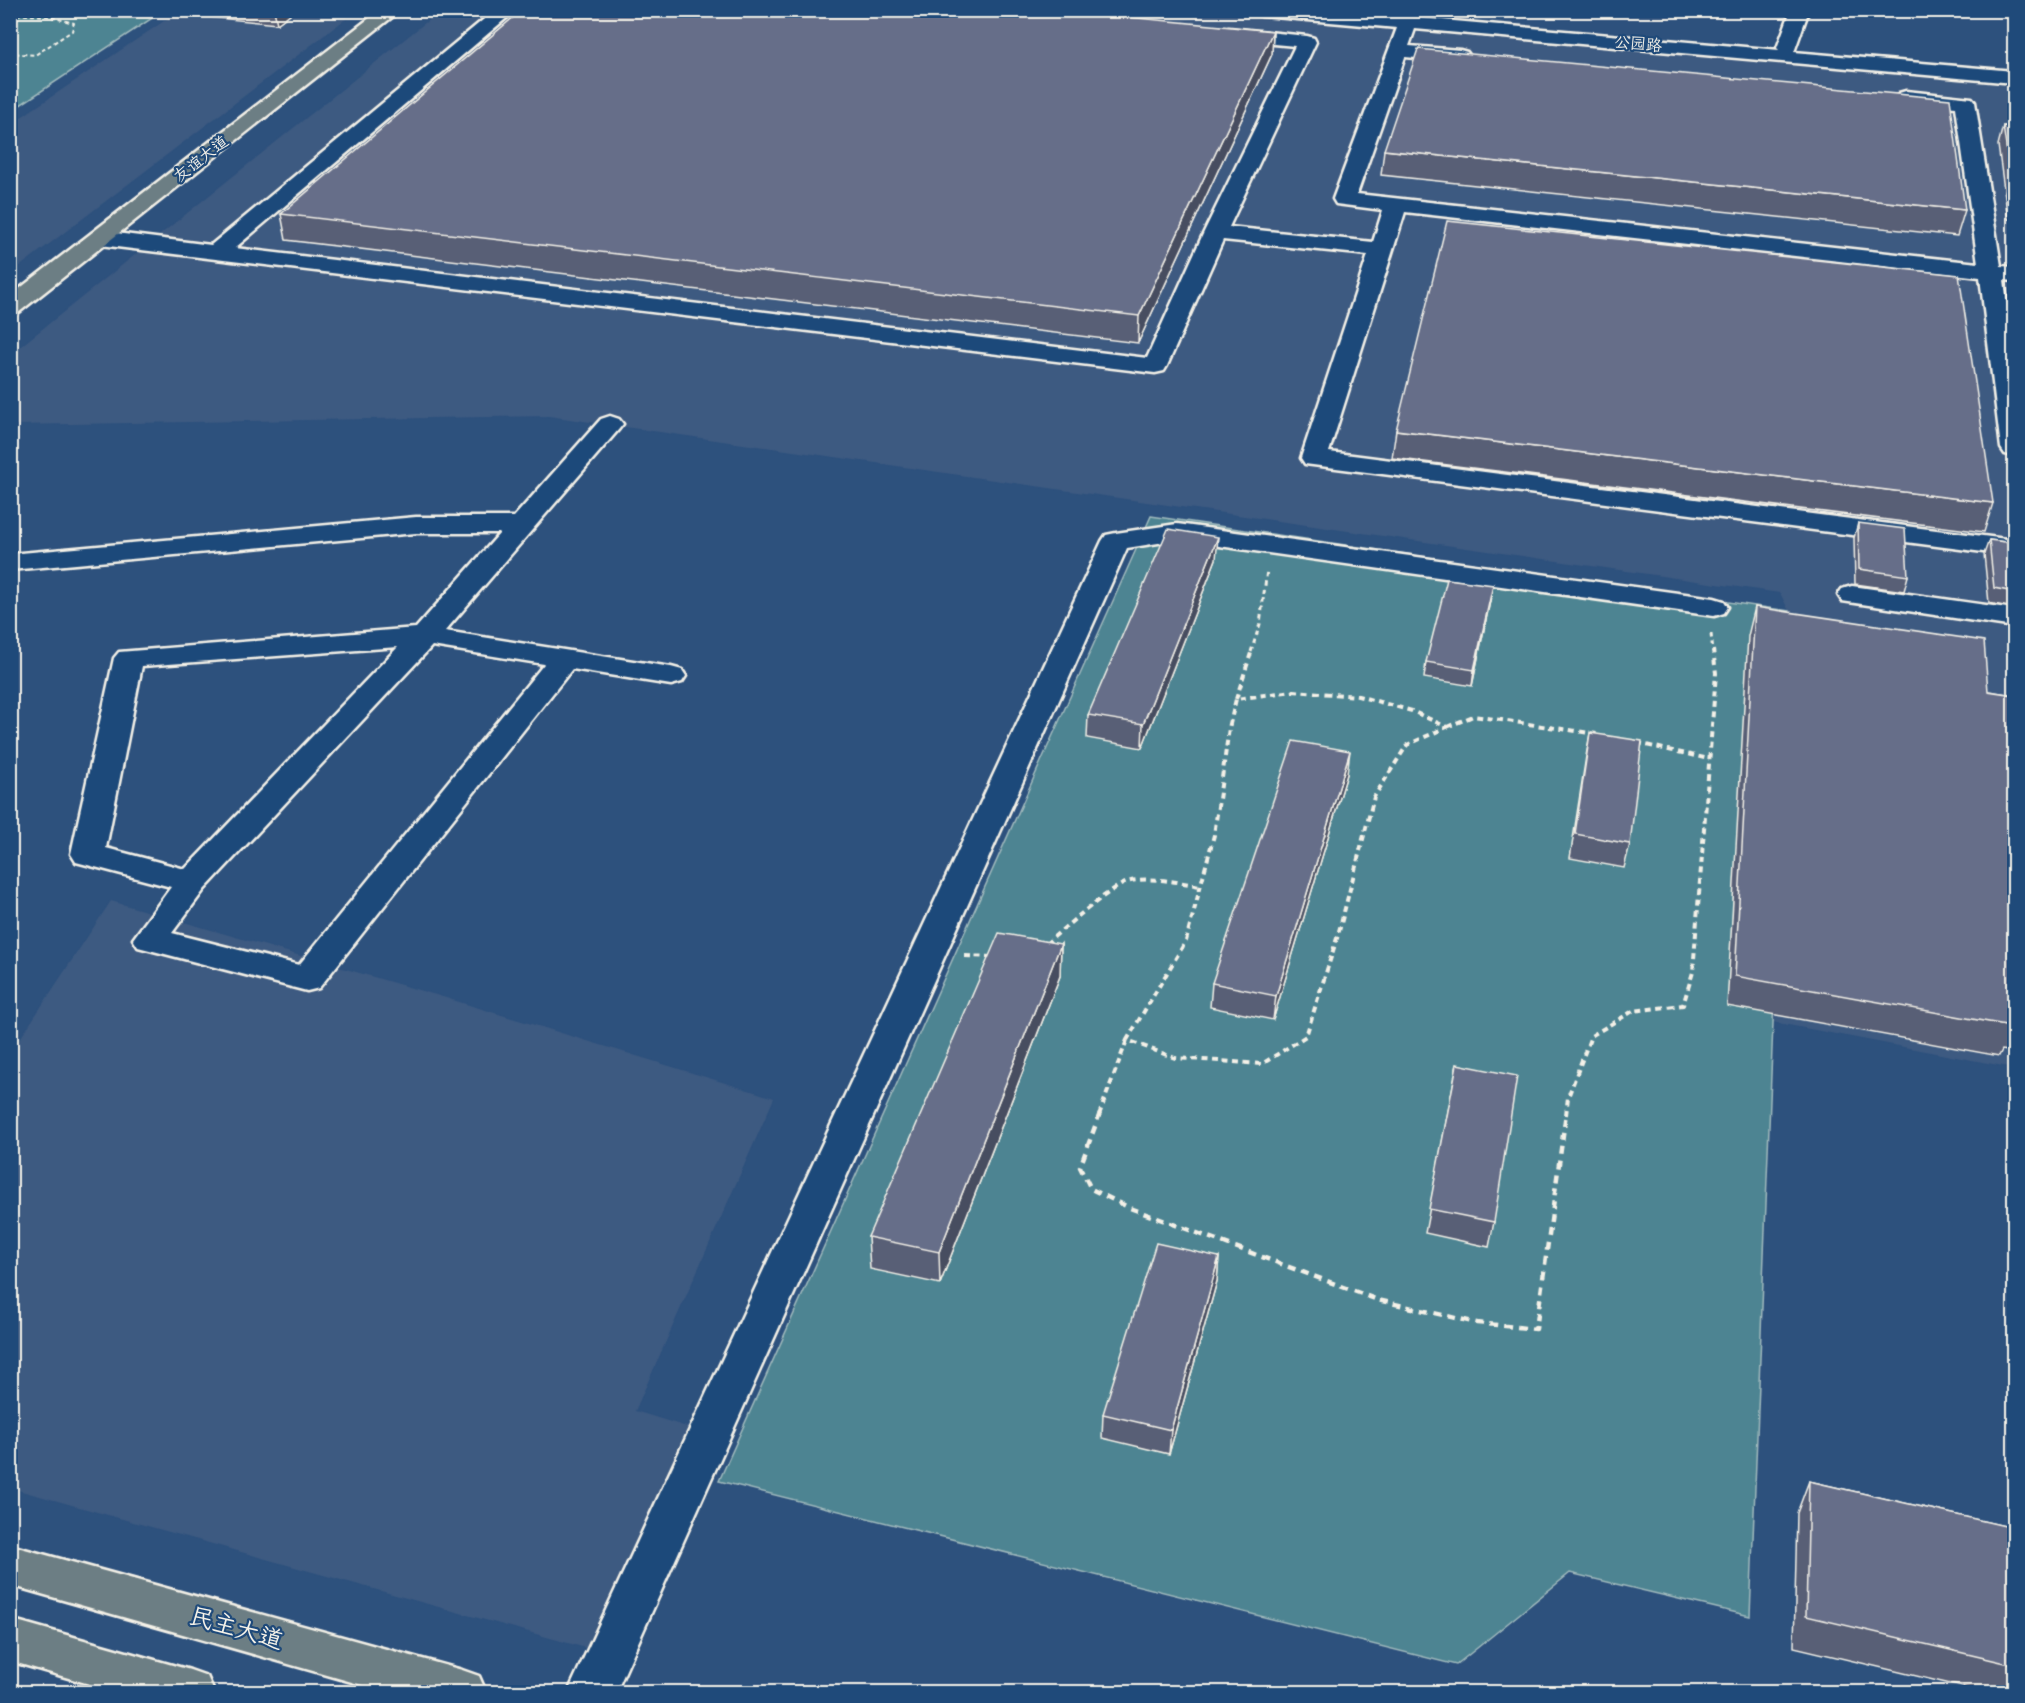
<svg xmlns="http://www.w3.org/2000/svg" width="2025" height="1703" viewBox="0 0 2025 1703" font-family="'Architects Daughter','LXGW WenKai TC',sans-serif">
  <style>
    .built { fill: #3e5a81 }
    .green { fill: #4e8492; stroke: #a1babd; stroke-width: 1.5 }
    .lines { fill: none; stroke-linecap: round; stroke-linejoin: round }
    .minor-casing { stroke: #f4f1e8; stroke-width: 5 }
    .major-casing { stroke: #f4f1e8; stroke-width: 5 }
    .path-far3 { stroke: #f4f1e8; stroke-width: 2; stroke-dasharray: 4 3; stroke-linecap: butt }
    .path-far2 { stroke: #f4f1e8; stroke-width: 3; stroke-dasharray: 4.5 4; stroke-linecap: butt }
    .path-far1 { stroke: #f4f1e8; stroke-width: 4; stroke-dasharray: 6 4.5; stroke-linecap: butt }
    .path { stroke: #f4f1e8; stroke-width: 4.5; stroke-dasharray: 8 6; stroke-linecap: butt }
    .minor { fill: #1f4a7a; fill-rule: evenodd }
    .major { fill: #6c7e84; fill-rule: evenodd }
    .wall { fill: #585f76; stroke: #f4f1e8; stroke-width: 1.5 }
    .shaded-wall { fill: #474d60; stroke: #f4f1e8; stroke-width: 1.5 }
    .building { fill: #666e89; stroke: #f4f1e8; stroke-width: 1.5 }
    .labels { text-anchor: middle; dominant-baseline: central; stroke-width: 4.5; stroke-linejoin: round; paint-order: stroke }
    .far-street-label { font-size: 16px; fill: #f4f1e8; stroke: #1f4a7a }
    .near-street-label { font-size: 24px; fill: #f4f1e8; stroke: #1f4a7a }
  </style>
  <rect width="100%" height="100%" fill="#2d517d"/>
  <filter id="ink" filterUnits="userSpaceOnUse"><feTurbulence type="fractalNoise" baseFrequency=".0167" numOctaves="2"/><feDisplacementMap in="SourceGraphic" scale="12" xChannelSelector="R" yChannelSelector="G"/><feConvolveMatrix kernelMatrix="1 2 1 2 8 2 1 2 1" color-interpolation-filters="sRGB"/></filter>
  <g filter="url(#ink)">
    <g class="built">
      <path d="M179,11H356L11,273V124Z"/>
      <path d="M440,11H1207L2014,84V1068L1773,1022L1789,611L1780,593L549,416L11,425V354Z"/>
      <path d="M111,901L446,998L774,1098L635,1411L703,1432L604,1653L11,1488L10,1054Z"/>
    </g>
    <g class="green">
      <path d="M11,11H163L11,111Z"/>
      <path d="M1151,516L1789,611L1750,1616L1570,1573L1456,1665L719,1481Z"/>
    </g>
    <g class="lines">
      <g class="minor-casing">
        <g id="minor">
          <path d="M495,10H516L235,248L1147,358L1204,232L1295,46L1229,40L1222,38L1220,34L1222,30L1229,28L1307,36L1314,38L1316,42L1229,227L1373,242L1383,210L1336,204L1333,199L1397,28L1262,16L1255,14L1253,10H1330L1779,50L1777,48L1791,10H1809L1794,52L2014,71V83L1415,29L1409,46L1460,50L1467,52L1470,56L1467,60L1460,62L1405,57L1357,194L1978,263L1956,107L1906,103L1899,101L1896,97L1899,93L1906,91L1972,98L1975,102L2001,266L2014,267V281L2004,280L2014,358V456L2005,454L2001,448L1980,277L1405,212L1329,452L2014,540V556L1305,464L1301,458L1368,255L1223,240L1167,366L1164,371L1155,373L100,245L92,243L89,238L92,233L100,231L211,245Z"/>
          <path d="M610,416L619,419L623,424L619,429L445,631L671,667L682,670L686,676L682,682L671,685L572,669L319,988L307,991L138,947L133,939L171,887L76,862L71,854L114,658L119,652L416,628L500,533H416L10,570V554L416,517H514L601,419ZM432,646L544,664L299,965L172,933L204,890ZM398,647L185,869L106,848L142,666Z"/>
          <path d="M1177,524L1714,598L1724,601L1728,607L1724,613L1714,616L1177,540L1127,548L616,1692H568L1102,541L1106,535L1116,533Z"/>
          <path d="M1852,586L2014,609V627L1842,601L1838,595L1842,589Z"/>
        </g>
      </g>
      <g class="major-casing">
        <g id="major">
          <path d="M380,10H401L18,313L10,315V296Z"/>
          <path d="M10,1545L462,1670L479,1676L486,1692H387L10,1585Z"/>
          <path d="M10,1619L190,1670L207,1676L214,1692H117L10,1661Z"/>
        </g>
      </g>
      <path class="path-far3" d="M10,14L47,16L74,23L72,31L35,55L10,53"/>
      <g class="path-far2">
        <path d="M1711,634L1713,652"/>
        <path d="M1251,652L1260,624L1267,570"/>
      </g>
      <g class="path-far1">
        <path d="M1293,691L1358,696L1412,711L1447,727L1407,745L1374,797L1338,935L1306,1036L1262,1064L1175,1058L1127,1040L1186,941L1214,835L1229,728L1236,699Z"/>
        <path d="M1236,699L1252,650"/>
        <path d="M1447,727L1473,716L1597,734"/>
        <path d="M1637,743L1709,759"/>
        <path d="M1046,944C1062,930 1113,884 1131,881C1153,877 1178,882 1200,886"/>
        <path d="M965,956L993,957"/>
        <path d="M1099,1115L1127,1040"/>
        <path d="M1566,1115L1568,1097L1591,1036L1633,1011L1683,1005L1693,972L1716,673L1713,650"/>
      </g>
      <path class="path" d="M1100,1113L1080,1167L1091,1189L1130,1208L1378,1300L1477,1323L1536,1329L1566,1113"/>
      <use href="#minor" class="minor"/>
      <use href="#major" class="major"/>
    </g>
    <g class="wall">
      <path d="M140,10H295L277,24Z"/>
      <path d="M1273,31L1272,54L1138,343L286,240L281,214Z"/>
      <path d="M2003,126L2014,127V220L2008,219L1998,145Z"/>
      <path d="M1384,150L1965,210L1957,236L1381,175Z"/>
      <path d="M1396,430L1993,503L1984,532L1392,458Z"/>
      <path d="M1858,523L1908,576L1904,591L1855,584L1854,538Z"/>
      <path d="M1989,540L2014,543V608L1989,603L1984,554Z"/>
      <path d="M1216,559L1142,748L1087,738L1088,715Z"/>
      <path d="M1493,585L1490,601L1472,686L1424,678L1426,662Z"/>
      <path d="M1755,607L1988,691L2014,695V1052L2002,1050L1999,1056L1727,1006L1748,636Z"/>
      <path d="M1590,733L1630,844L1624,868L1570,858L1586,756Z"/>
      <path d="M1347,774L1273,1020L1210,1007L1212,983Z"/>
      <path d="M1061,944L1060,976L940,1284L870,1269L868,1237Z"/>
      <path d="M1457,1064L1494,1222L1489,1247L1425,1233Z"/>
      <path d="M1219,1257L1217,1281L1169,1454L1102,1438L1103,1414Z"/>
      <path d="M1809,1481L2014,1528V1692H1984L1794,1647L1797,1513Z"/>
    </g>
    <g class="shaded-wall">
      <path d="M274,10H295L277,24Z"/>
      <path d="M1273,31L1272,54L1138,343L1139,316Z"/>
      <path d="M1218,537L1216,559L1142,748L1143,724Z"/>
      <path d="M1493,585L1490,601L1472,686L1474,670Z"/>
      <path d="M1350,751L1347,774L1273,1020L1276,996Z"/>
      <path d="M1061,944L1060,976L940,1284L939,1252Z"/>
      <path d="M1219,1257L1217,1281L1169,1454L1171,1430Z"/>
    </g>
    <g class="building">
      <path d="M522,10H1054L1273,31L1139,316L281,214Z"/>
      <path d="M1418,49L1950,99L1965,210L1384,150Z"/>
      <path d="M2003,126L2014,127V200Z"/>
      <path d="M1447,221L1959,275L1993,503L1396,430Z"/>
      <path d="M1858,523L1905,529L1908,576L1859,569Z"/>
      <path d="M1168,529L1218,537L1143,724L1088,715Z"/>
      <path d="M1989,540L2014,543V592L1994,588Z"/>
      <path d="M1447,579L1493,585L1474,670L1426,662Z"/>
      <path d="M1755,607L1984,641L1988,691L2014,695V1019H2011V1026L1735,976Z"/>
      <path d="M1590,733L1642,741L1630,844L1575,834Z"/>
      <path d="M1293,741L1350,751L1276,996L1212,983Z"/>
      <path d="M999,933L1061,944L939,1252L868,1237Z"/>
      <path d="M1457,1064L1517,1076L1494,1222L1429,1209Z"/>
      <path d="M1156,1243L1219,1257L1171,1430L1103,1414Z"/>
      <path d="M1809,1481L2014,1528V1665L1806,1616Z"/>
    </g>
  </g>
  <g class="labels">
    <g class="far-street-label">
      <text transform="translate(1638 44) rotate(5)">公园路</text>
      <text transform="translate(201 159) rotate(-38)">友谊大道</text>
    </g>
    <g class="near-street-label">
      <text transform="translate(236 1629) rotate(16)">民主大道</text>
    </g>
  </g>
  <rect width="2025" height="1703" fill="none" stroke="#1f4a7a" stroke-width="36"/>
  <rect x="18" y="18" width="1989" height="1667" fill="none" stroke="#f4f1e8" stroke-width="2" filter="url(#ink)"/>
</svg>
